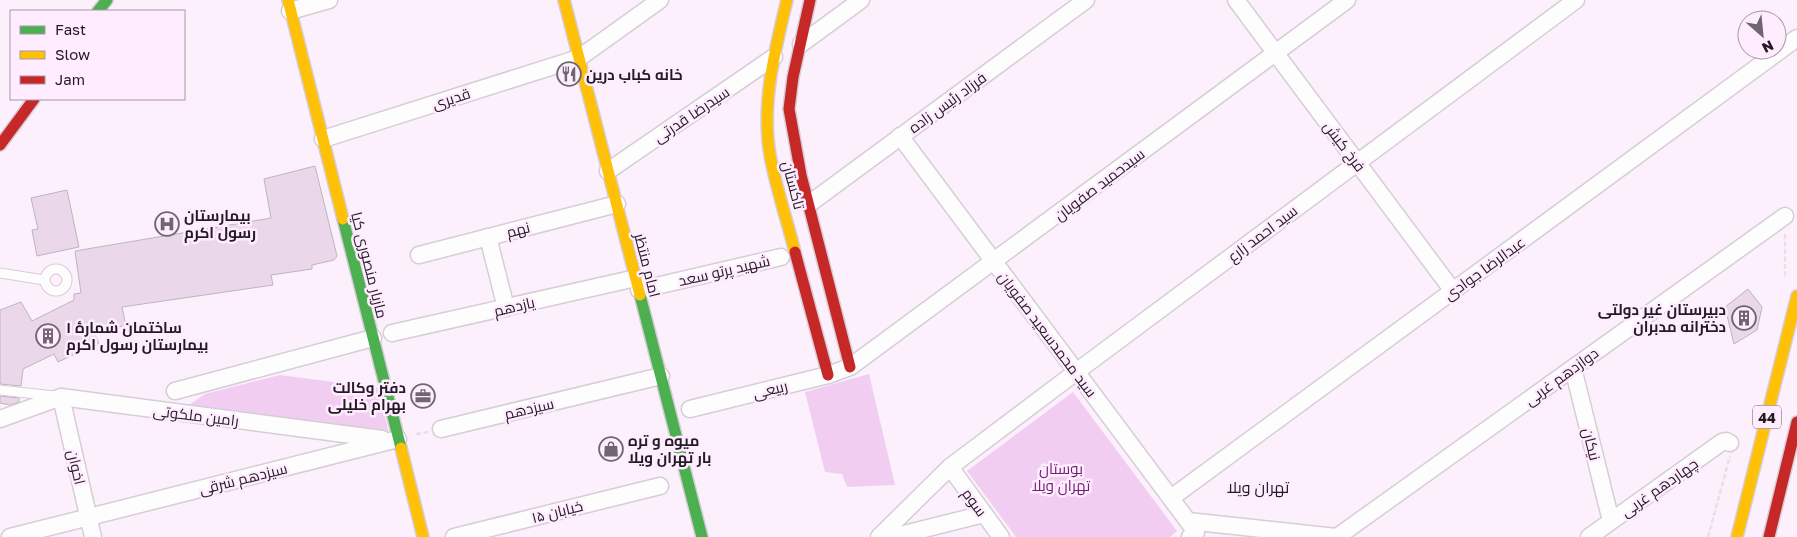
<svg xmlns="http://www.w3.org/2000/svg" width="1797" height="537" viewBox="0 0 1797 537" font-family="'Golos Text',Cairo,sans-serif">
  <style>
    .green { fill: #f1cef1 }
    .building { fill: #ead8ea; stroke: #bdb5bd }
    .lines { fill: none; stroke-linecap: round; stroke-linejoin: round }
    .lane-casing { stroke: #d6cdd6; stroke-width: 11 }
    .street-casing { stroke: #d6cdd6; stroke-width: 19 }
    .fast-casing { stroke: #d6cdd6; stroke-width: 14 }
    .slow-casing { stroke: #d6cdd6; stroke-width: 14 }
    .jam-casing { stroke: #d6cdd6; stroke-width: 14 }
    .path { stroke: #e5e2e5; stroke-width: 2.5; stroke-dasharray: 5 2.5; stroke-linecap: butt }
    .lane { stroke: #fefdfe; stroke-width: 9 }
    .street { stroke: #fefdfe; stroke-width: 16 }
    .fast { stroke: #4caf50; stroke-width: 11 }
    .slow { stroke: #ffc107; stroke-width: 11 }
    .jam { stroke: #c62828; stroke-width: 11 }
    .labels { text-anchor: middle; dominant-baseline: central; stroke-width: 5; stroke-linejoin: round; paint-order: stroke }
    .shield { fill: #ffecff; stroke: #655a65; stroke-width: 1 }
    .shield-label { font-size: 14px; font-weight: bold; fill: #231b23 }
    .poi-label { font-size: 15px; font-weight: bold; fill: #231b23; stroke: #ffecff; text-anchor: start }
    .street-label { font-size: 15px; fill: #231b23; stroke: #ffecff }
    .park-label { font-size: 15px; fill: #6e2072; stroke: #ffecff }
    .neighbourhood-label { font-size: 16px; fill: #231b23; stroke: #ffecff }
  </style>
  <rect width="100%" height="100%" fill="#fbf0fb"/>
  <g class="green">
    <path d="M869,374L895,485L847,487L842,474L825,472L805,392Z"/>
    <path d="M280,375L379,388L389,435L185,408L205,394Z"/>
    <path d="M1073,392L1177,531L1170,537H1016L967,471Z"/>
  </g>
  <g class="building">
    <path d="M315,166L337,256L334,260L312,265V269L271,275L273,285L122,307L126,326L92,329L99,343L58,362L54,354L23,369L21,386L0,384V310L21,302L32,321L74,300V294L81,293L75,251L271,218L264,179Z"/>
    <path d="M67,190L79,247L37,256L32,230L38,229L31,198Z"/>
    <path d="M1748,289L1762,307L1757,330L1734,344L1725,307Z"/>
    <path d="M0,396L19,398V402L10,405L0,403Z"/>
  </g>
  <g class="lines">
    <g class="lane-casing">
      <g id="lane">
        <circle cx="56" cy="280" r="11"/>
        <path d="M0,273L44,280"/>
        <path d="M0,390L54,396"/>
      </g>
    </g>
    <g class="street-casing">
      <g id="street">
        <path d="M1236,0L1453,291"/>
        <path d="M290,11L329,0"/>
        <path d="M801,44L861,0"/>
        <path d="M900,136L1196,532L1190,537"/>
        <path d="M323,139L579,58L660,0"/>
        <path d="M608,171L774,57"/>
        <path d="M809,204L1086,0"/>
        <path d="M488,237L506,308"/>
        <path d="M419,255L617,204"/>
        <path d="M639,290L781,257"/>
        <path d="M392,333L636,278"/>
        <path d="M1573,368L1611,521"/>
        <path d="M175,391L373,338"/>
        <path d="M61,397L93,537"/>
        <path d="M690,409L828,375L850,367L1347,0"/>
        <path d="M0,419L61,397L382,439"/>
        <path d="M441,429L661,376"/>
        <path d="M950,467L1001,537"/>
        <path d="M1171,498L1797,38"/>
        <path d="M1188,521L1336,537"/>
        <path d="M10,537L398,439"/>
        <path d="M454,537L660,486"/>
        <path d="M879,537L950,467L1076,372L1576,0"/>
        <path d="M892,537L984,514"/>
        <path d="M1337,537L1785,216"/>
        <path d="M1589,537L1722,442L1726,441L1730,443"/>
      </g>
    </g>
    <g class="fast-casing">
      <g id="fast">
        <path d="M98,11L107,0"/>
        <path d="M343,219L401,448"/>
        <path d="M640,295L702,537"/>
      </g>
    </g>
    <g class="slow-casing">
      <g id="slow">
        <path d="M288,0L343,219"/>
        <path d="M564,0L640,295"/>
        <path d="M787,0C775,50 761,104 770,155C776,188 787,220 795,252"/>
        <path d="M401,448L423,537"/>
        <path d="M1737,537L1797,296"/>
      </g>
    </g>
    <g class="jam-casing">
      <g id="jam">
        <path d="M810,0L793,77L789,109L801,175L850,367"/>
        <path d="M0,145L34,99"/>
        <path d="M795,252L828,375"/>
        <path d="M1769,537L1797,422"/>
      </g>
    </g>
    <g class="path">
      <path d="M1785,234V279"/>
      <path d="M416,434L428,432"/>
      <path d="M1708,537L1730,456"/>
    </g>
    <use href="#lane" class="lane"/>
    <use href="#street" class="street"/>
    <use href="#fast" class="fast"/>
    <use href="#slow" class="slow"/>
    <use href="#jam" class="jam"/>
  </g>
  <defs>
    <g id="restaurant-ring" transform="scale(1.25)"><circle r="9.5" fill="#ffecff" stroke="#6f666f" stroke-width="1.5"/><path d="M-5-6h1v4h1v-4h1v4h1v-4h1v5L-1.5 .5V6h-2V.5L-5-1ZM5-6V6H3V1.5H1.5Q1.5-4 5-6Z" fill="#6f666f"/></g>
    <g id="hospital-ring" transform="scale(1.25)"><circle r="9.5" fill="#ffecff" stroke="#6f666f" stroke-width="1.5"/><path d="M-5-5h3v3.5h4V-5h3V5h-3V1.5h-4V5h-3Z" fill="#6f666f"/></g>
    <g id="building-ring" transform="scale(1.25)"><circle r="9.5" fill="#ffecff" stroke="#6f666f" stroke-width="1.5"/><path d="M-4-6H4V6H1V3H-1V6H-4ZM-2.5-4.3h1.7v1.8h-1.7ZM.8-4.3h1.7v1.8H.8ZM-2.5-1h1.7V.8h-1.7ZM.8-1h1.7V.8H.8Z" fill="#6f666f"/></g>
    <g id="office-ring" transform="scale(1.25)"><circle r="9.5" fill="#ffecff" stroke="#6f666f" stroke-width="1.5"/><path d="M-6-3h4V-5.5h4V-3h4V5H-6ZM-1-4.5V-3h2v-1.5ZM-6 0V1H6V0Z" fill="#6f666f"/></g>
    <g id="shop-ring" transform="scale(1.25)"><circle r="9.5" fill="#ffecff" stroke="#6f666f" stroke-width="1.5"/><path d="M-5-2.5h2.3a2.7 3.5 0 0 1 5.4 0H5L5.5 6h-11ZM-1.5-2.5h3a1.5 2.3 0 0 0-3 0Z" fill="#6f666f"/></g>
  </defs>
  <g fill-rule="evenodd">
    <use href="#restaurant-ring" x="569" y="74"/>
    <use href="#hospital-ring" x="167" y="224"/>
    <use href="#building-ring" x="1744" y="318"/>
    <use href="#building-ring" x="48" y="336"/>
    <use href="#office-ring" x="423" y="396"/>
    <use href="#shop-ring" x="611" y="449"/>
  </g>
  <g class="labels">
    <rect class="shield" x="1753" y="405.5" width="28" height="23" rx="4"/>
    <g class="shield-label">
      <text x="1767" y="417">44</text>
    </g>
    <g class="poi-label">
      <text x="586" y="74">خانه کباب درین</text>
      <text x="184" y="215">بیمارستان<tspan x="184" dy="17">رسول اکرم</tspan></text>
      <text x="1726" y="309" text-anchor="end">دبیرستان غیر دولتی<tspan x="1726" dy="17">دخترانه مدبران</tspan></text>
      <text x="66" y="327">ساختمان شمارهٔ ۱<tspan x="66" dy="17">بیمارستان رسول اکرم</tspan></text>
      <text x="406" y="387" text-anchor="end">دفتر وکالت<tspan x="406" dy="17">بهرام خلیلی</tspan></text>
      <text x="628" y="440">میوه و تره<tspan x="628" dy="17">بار تهران ویلا</tspan></text>
    </g>
    <g class="street-label">
      <text transform="translate(451 98) rotate(-18)">قدیری</text>
      <text transform="translate(947 102) rotate(-36)">فرزاد رئیس زاده</text>
      <text transform="translate(691 114) rotate(-34)">سیدرضا قدرتی</text>
      <text transform="translate(1345 146) rotate(53)">فرخ کیش</text>
      <text transform="translate(1099 184) rotate(-37)">سیدحمید صفویان</text>
      <text transform="translate(794 185) rotate(75)">تاکستان</text>
      <text transform="translate(518 229) rotate(-14)">نهم</text>
      <text transform="translate(1262 233) rotate(-37)">سید احمد زارع</text>
      <text transform="translate(370 265) rotate(76)">مازیار منصوری کیا</text>
      <text transform="translate(648 265) rotate(76)">امام منتظر</text>
      <text transform="translate(1484 268) rotate(-36)">عبدالرضا جوادی</text>
      <text transform="translate(724 270) rotate(-13)">شهید پرتو سعد</text>
      <text transform="translate(514 306) rotate(-13)">یازدهم</text>
      <text transform="translate(1048 334) rotate(53)">سید محمدسعید صفویان</text>
      <text transform="translate(1561 376) rotate(-36)">دوازدهم غربی</text>
      <text transform="translate(770 389) rotate(-14)">ربیعی</text>
      <text transform="translate(529 408) rotate(-13)">سیزدهم</text>
      <text transform="translate(196 415) rotate(7)">رامین ملکوتی</text>
      <text transform="translate(1592 444) rotate(76)">نیکان</text>
      <text transform="translate(77 467) rotate(77)">اخوان</text>
      <text transform="translate(243 478) rotate(-14)">سیزدهم شرقی</text>
      <text transform="translate(1659 487) rotate(-35)">چهاردهم غربی</text>
      <text transform="translate(975 502) rotate(54)">سوم</text>
      <text transform="translate(557 511) rotate(-14)">خیابان ۱۵</text>
    </g>
    <g class="park-label">
      <text x="1061" y="468">بوستان<tspan x="1061" dy="17">تهران ویلا</tspan></text>
    </g>
    <g class="neighbourhood-label">
      <text x="1258" y="487">تهران ویلا</text>
    </g>
  </g>
  <rect x="10" y="10" width="175" height="90" fill="#ffecff" stroke="#a798a7"/>
  <rect x="20" y="26" width="25" height="8" fill="#4caf50" stroke="#a798a7"/>
  <text x="55" y="35" font-size="15" fill="#231b23">Fast</text>
  <rect x="20" y="51" width="25" height="8" fill="#ffc107" stroke="#a798a7"/>
  <text x="55" y="60" font-size="15" fill="#231b23">Slow</text>
  <rect x="20" y="76" width="25" height="8" fill="#c62828" stroke="#a798a7"/>
  <text x="55" y="85" font-size="15" fill="#231b23">Jam</text>
  <g transform="translate(1762 35) rotate(153)"><circle r="24" fill="#ffecff" stroke="#a798a7"/>
  <path d="M0-4L9 19L0 12L-9 19Z" fill="#6f666f"/>
  <text y="-8" font-size="14" font-weight="bold" text-anchor="middle" fill="#231b23">N</text>
  </g>
</svg>
